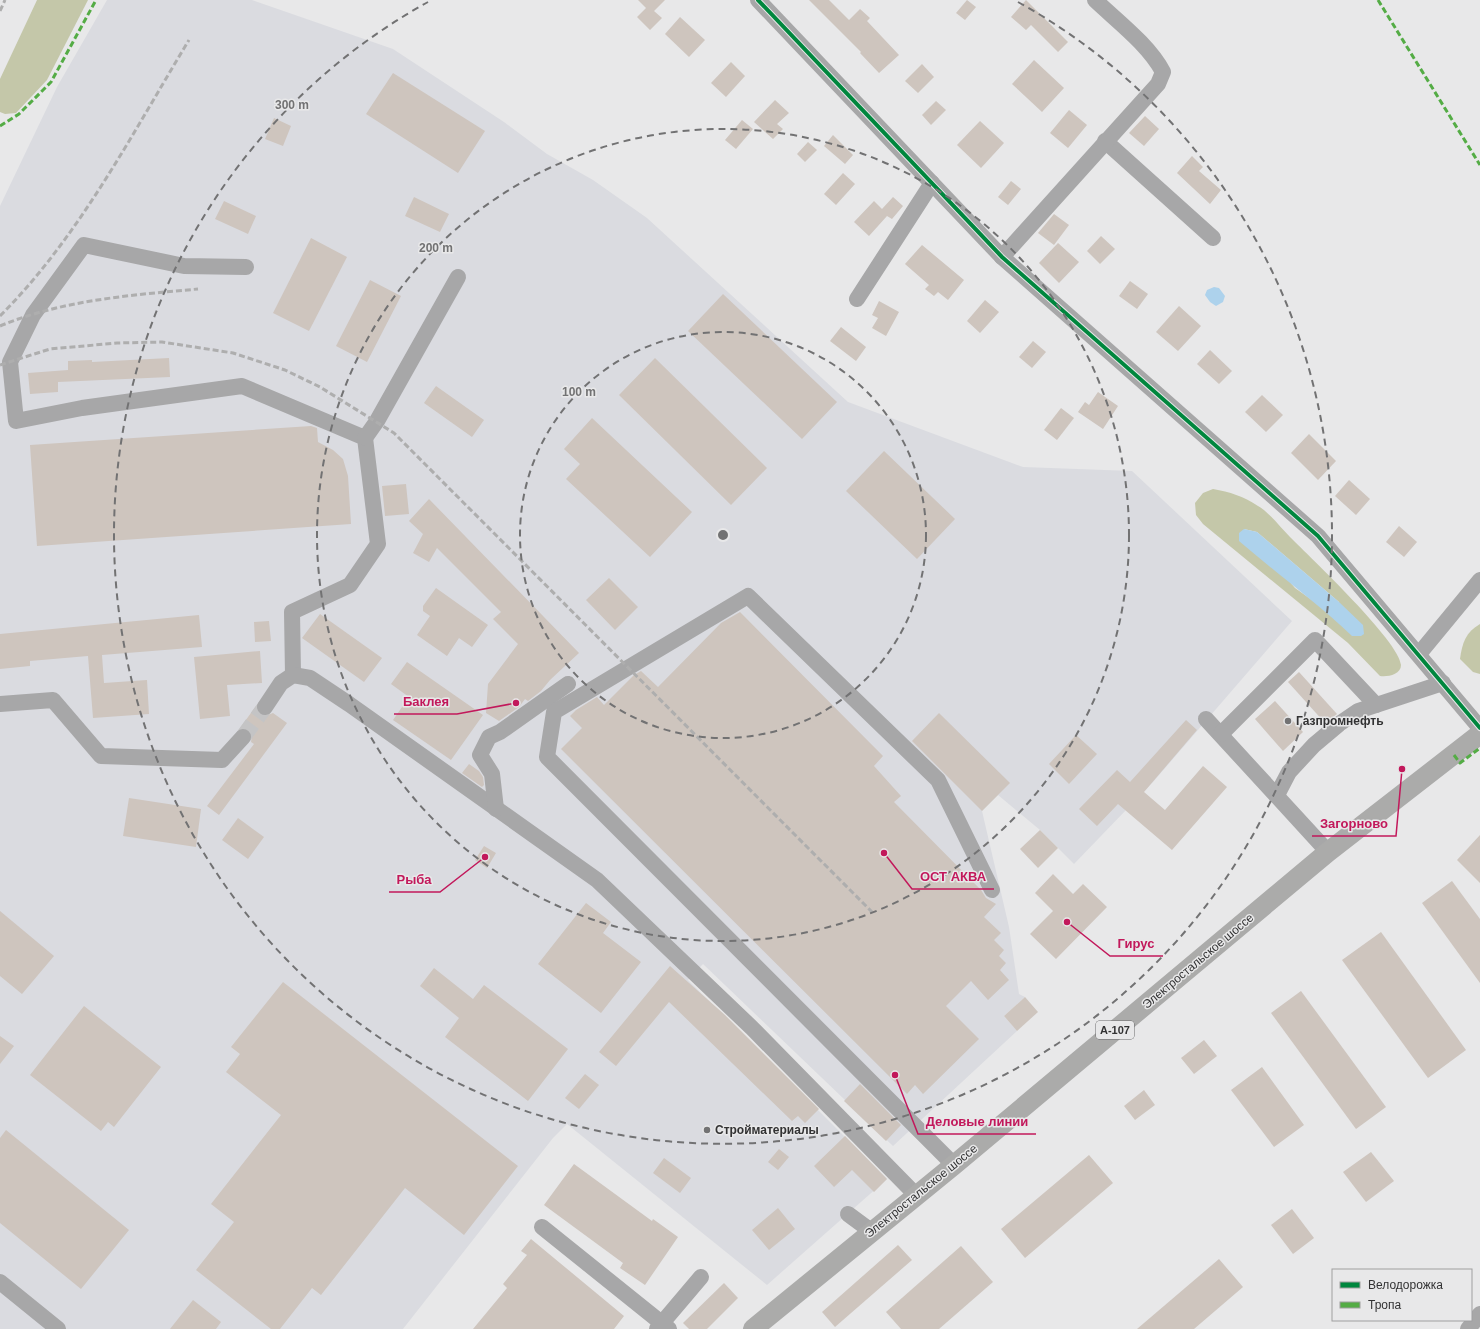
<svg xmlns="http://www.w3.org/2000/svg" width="1480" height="1329" viewBox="0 0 1480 1329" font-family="Arial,sans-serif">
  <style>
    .built { fill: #dadbe0 }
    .forest { fill: #c4c7a9; fill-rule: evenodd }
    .water { fill: #add2ec }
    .building { fill: #cec5be }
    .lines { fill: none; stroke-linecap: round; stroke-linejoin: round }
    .minor-tunnel { stroke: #c4c4c5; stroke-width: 16; stroke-dasharray: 16 8; stroke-linecap: butt }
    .minor { stroke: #a7a7a8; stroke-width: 16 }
    .major { stroke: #ababaa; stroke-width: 20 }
    .rail { stroke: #aeaeae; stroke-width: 3; stroke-dasharray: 6 3; stroke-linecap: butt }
    .quiet { stroke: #54ac45; stroke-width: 3; stroke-dasharray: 6 3; stroke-linecap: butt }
    .cycleway-casing { stroke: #e8e8e9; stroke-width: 6 }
    .cycleway { stroke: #00873e; stroke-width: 4 }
    .ring { fill: none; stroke: #727273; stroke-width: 2; stroke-dasharray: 7 5 }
    .poi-dot { fill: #727273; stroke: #e8e8e9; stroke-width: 1.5 }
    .labels { text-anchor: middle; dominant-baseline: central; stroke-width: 3; stroke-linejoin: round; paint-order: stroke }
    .shield { fill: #e8e8e9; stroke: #69696a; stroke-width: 1 }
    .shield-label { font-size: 11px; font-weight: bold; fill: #323233 }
    .poi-label { font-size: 12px; font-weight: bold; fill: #323233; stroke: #e8e8e9; text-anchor: start }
    .street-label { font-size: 12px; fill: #323233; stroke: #e8e8e9 }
    .centre { fill: #727273; stroke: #e8e8e9; stroke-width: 2 }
    .ring-label { font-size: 12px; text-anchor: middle; font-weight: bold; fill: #727273; stroke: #e8e8e9; stroke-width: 3; stroke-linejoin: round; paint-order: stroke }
    .leader { fill: none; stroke: #c2185b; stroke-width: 1.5 }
    .callout-dot { fill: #c2185b; stroke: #e8e8e9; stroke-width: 1.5 }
    .callout-label { font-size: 13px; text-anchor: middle; font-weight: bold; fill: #c2185b; stroke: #e8e8e9; stroke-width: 3; stroke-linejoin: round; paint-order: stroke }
  </style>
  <rect width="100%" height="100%" fill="#e8e8e9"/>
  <path class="built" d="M107,0H252L393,49L504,122L547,154L593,180L647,218L848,402L1023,467L1132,471L1292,621L1153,782L1074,864L1040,830L998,795L982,811L1009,927L1019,994L1025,997L1004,1016L1017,1031L893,1146L703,964L688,980L887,1179L767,1285L567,1124L553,1138L403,1329H0V206L57,87Z"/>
  <g class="forest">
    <path d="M37,0H88L47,80L16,113L5,114L0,112V79Z"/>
    <path d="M1213,489C1230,492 1243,496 1258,506C1270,513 1280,527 1290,537C1310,557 1400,642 1401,665C1401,675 1387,677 1380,676L1348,643L1203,524L1196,515L1195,503L1203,493ZM1244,529L1257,532L1339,602L1319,605L1295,588Z"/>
    <path d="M1480,624V674L1473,672L1460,659C1462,643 1466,632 1480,624Z"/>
  </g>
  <g class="water">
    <path d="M1214,287L1219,288L1225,296L1223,302L1216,306L1210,302L1205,295L1207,290Z"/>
    <path d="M1244,529L1257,532L1339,602L1363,625L1364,634L1361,636H1352C1316,602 1276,573 1239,541V533Z"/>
  </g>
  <g class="building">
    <path d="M638,0H665L654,11L662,18L650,30L637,17L646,8Z"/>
    <path d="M809,0H829L849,20L860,9L870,18L867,21L899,55L879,73L860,53L861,52Z"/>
    <path d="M967,0L976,7L965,20L956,13Z"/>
    <path d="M1026,0L1068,42L1058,52L1031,25L1026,30L1011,17Z"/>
    <path d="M680,17L705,40L689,57L665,34Z"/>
    <path d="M1034,60L1064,88L1042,112L1012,84Z"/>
    <path d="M731,62L745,76L726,97L711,83Z"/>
    <path d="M922,64L934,77L918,93L905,81Z"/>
    <path d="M393,73L485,131L458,173L366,114Z"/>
    <path d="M775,100L789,113L777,124L783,129L773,139L754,122Z"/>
    <path d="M936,101L946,110L931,125L922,115Z"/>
    <path d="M1069,110L1087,125L1068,148L1050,133Z"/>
    <path d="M1145,116L1159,129L1144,146L1129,133Z"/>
    <path d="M274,118L291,126L283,146L265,139Z"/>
    <path d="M742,120L753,129L736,149L725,140Z"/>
    <path d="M980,121L1004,143L981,168L957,145Z"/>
    <path d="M833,135L853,155L845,164L824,146Z"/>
    <path d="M808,142L817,150L805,162L797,154Z"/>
    <path d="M1192,156L1203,167L1199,171L1221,190L1210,204L1177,173Z"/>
    <path d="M843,173L855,184L836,205L824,194Z"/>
    <path d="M1011,181L1021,189L1008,205L998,197Z"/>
    <path d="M414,197L449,214L440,232L405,216Z"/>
    <path d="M893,197L903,206L892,219L887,216L869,236L854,222L874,201L882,209Z"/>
    <path d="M224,201L256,216L248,234L215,219Z"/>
    <path d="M1054,214L1069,225L1054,245L1038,233Z"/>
    <path d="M1101,236L1115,249L1100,264L1087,251Z"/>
    <path d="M311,238L347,257L309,331L273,313Z"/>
    <path d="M1058,243L1079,262L1059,283L1039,263Z"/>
    <path d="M922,245L964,280L948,300L938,292L934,296L925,289L929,285L905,264Z"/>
    <path d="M370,280L401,296L367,362L336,346Z"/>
    <path d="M1130,281L1148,294L1137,309L1119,296Z"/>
    <path d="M723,294L837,402L802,439L688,331Z"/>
    <path d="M985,300L999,312L980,333L967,321Z"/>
    <path d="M879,301L899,312L886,336L872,328L878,318L872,315Z"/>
    <path d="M1179,306L1201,326L1178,351L1156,332Z"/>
    <path d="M841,327L866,347L856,361L830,341Z"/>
    <path d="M1033,341L1046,352L1032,368L1019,357Z"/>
    <path d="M1210,350L1232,371L1219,384L1197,364Z"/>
    <path d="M169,358L170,377L58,382V392L30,394L28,373L68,370V361L92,360V362Z"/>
    <path d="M655,358L767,468L731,505L619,395Z"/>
    <path d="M436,386L484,420L472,437L424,403Z"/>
    <path d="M1098,392L1118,406L1103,429L1078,412L1085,402L1089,405Z"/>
    <path d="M1262,395L1283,415L1266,432L1245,412Z"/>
    <path d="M1061,408L1074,418L1057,440L1044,430Z"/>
    <path d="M592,418L692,512L650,557L566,479L580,464L564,449Z"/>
    <path d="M311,426L317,428L318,442L333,450L343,459L348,476L351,524L37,546L30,445Z"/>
    <path d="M1309,434L1336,461L1318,480L1291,453Z"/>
    <path d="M884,451L955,519L917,559L846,491Z"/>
    <path d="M1349,480L1370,499L1356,515L1335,496Z"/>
    <path d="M406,484L409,514L385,516L382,486Z"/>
    <path d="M429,499L579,653L550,680L541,691L528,701L525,699L519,707L499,721L486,713L488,684L518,644L493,619L501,612L437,548L429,562L413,553L423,534L409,521Z"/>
    <path d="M1399,526L1417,542L1404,557L1386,542Z"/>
    <path d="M609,578L638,607L615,630L586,600Z"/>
    <path d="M436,588L488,625L472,647L459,638L447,656L417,635L430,616L423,611V606Z"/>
    <path d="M740,612L883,756L874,766L901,796L894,802L981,890L986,898L996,904L984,917L1001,933L994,940L1004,950L999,956L1006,963L1000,970L1009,980L988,1000L971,981L946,1006L979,1039L923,1094L915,1085L907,1094L561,749L582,728L570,716L576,710L597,697L604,705L634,675L641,671L658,687L721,623Z"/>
    <path d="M320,614L382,658L364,682L302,638Z"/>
    <path d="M199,615L202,647L102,655L104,683L147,680L149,714L93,718L88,656L30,661V666L0,669V634Z"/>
    <path d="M269,621L271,641L255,642L254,622Z"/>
    <path d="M260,651L262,683L227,685L230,716L200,719L194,657Z"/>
    <path d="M407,662L483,715L451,760L393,720L409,697L391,684Z"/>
    <path d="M1299,672L1337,714L1325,723L1288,682Z"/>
    <path d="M1275,701L1303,732L1283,751L1255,719Z"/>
    <path d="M256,706L257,712L260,715L265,716L273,713L287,723L219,815L207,806L254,744L251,742L252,735L250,730L245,728H240Z"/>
    <path d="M939,713L1010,783L982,811L912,741Z"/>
    <path d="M1186,720L1197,730L1144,792L1165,810L1203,766L1227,787L1172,850L1118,804L1097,826L1079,809L1117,770L1130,782Z"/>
    <path d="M1076,735L1097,754L1069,784L1049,764Z"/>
    <path d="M469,764L479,771L483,777L484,785L482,787L462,773Z"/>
    <path d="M129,798L201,809L196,847L123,836Z"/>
    <path d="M238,818L264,837L248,859L222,840Z"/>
    <path d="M1040,830L1058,848L1038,868L1020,849Z"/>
    <path d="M1480,835V883L1457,860Z"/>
    <path d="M484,846L496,853L487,868L475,860Z"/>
    <path d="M1053,874L1073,894L1083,884L1107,907L1056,959L1030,934L1053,911L1035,893Z"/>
    <path d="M1452,881L1480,919V983L1422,903Z"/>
    <path d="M586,903L611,922L603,933L641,962L601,1013L538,964Z"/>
    <path d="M0,911L54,956L22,994L0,976Z"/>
    <path d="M1381,932L1466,1050L1428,1078L1342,960Z"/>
    <path d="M670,966L725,1015L819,1109L805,1123L798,1116L792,1121L669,1002L616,1066L599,1052Z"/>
    <path d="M434,968L473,999L484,985L568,1049L528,1101L445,1037L459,1018L420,986Z"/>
    <path d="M283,982L518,1166L464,1235L405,1188L321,1295L312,1288L280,1329H271L196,1270L234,1222L211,1204L281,1115L226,1072L240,1054L231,1047Z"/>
    <path d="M1301,991L1386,1107L1356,1129L1271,1013Z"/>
    <path d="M1025,997L1038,1012L1017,1031L1004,1016Z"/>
    <path d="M84,1006L161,1067L114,1127L108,1122L101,1131L30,1075Z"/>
    <path d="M0,1036L14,1046L0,1064Z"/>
    <path d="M1204,1040L1217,1056L1194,1074L1181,1058Z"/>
    <path d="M1262,1067L1304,1125L1274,1147L1231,1090Z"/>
    <path d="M585,1074L599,1085L579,1109L565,1098Z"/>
    <path d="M860,1084L901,1125L886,1141L844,1101Z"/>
    <path d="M1144,1090L1155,1105L1135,1120L1124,1106Z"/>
    <path d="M6,1130L129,1230L81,1289L0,1223V1138Z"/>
    <path d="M845,1136L887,1179L874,1192L852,1170L834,1187L814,1166Z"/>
    <path d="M779,1149L789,1157L778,1170L768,1162Z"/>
    <path d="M1371,1152L1394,1181L1366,1202L1343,1172Z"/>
    <path d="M1089,1155L1113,1183L1025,1258L1001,1229Z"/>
    <path d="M664,1158L691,1178L680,1193L653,1173Z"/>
    <path d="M574,1164L652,1221L653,1219L678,1237L645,1285L620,1268L623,1263L544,1205Z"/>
    <path d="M778,1208L795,1229L769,1250L752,1230Z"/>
    <path d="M1292,1209L1314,1238L1293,1254L1271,1225Z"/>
    <path d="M531,1239L624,1316L614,1329H473L507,1288L503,1284L527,1255L521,1251Z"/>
    <path d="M898,1245L912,1260L835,1327L822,1312Z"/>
    <path d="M961,1246L993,1282L939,1329H901L886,1312Z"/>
    <path d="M1219,1259L1243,1287L1194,1329H1137Z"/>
    <path d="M724,1283L738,1298L707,1329H689L683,1323Z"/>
    <path d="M193,1300L221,1322L216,1329H170Z"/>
  </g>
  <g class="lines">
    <path class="minor-tunnel" d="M243,737L265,707"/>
    <g class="minor">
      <path d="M758,0L1002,257L1318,536L1480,728"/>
      <path d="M1105,141L1213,238"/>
      <path d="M1002,257L1158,84L1163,72C1149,45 1117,21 1095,0"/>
      <path d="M246,267L184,266L84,245L33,315L10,362L16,421L82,408L242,386L365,438L378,544L350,585L292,612L293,675"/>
      <path d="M857,299L932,183"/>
      <path d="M365,438L377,421L458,277"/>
      <path d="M1419,654L1480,580"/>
      <path d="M0,704L53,700L101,756L222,760L243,737"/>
      <path d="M265,707L281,683L293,675L310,678L349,704L597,880L752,1028L916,1195"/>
      <path d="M1206,719L1328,852"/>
      <path d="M1221,734L1315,640L1376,705"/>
      <path d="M1277,795L1289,772L1314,745L1339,724L1358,711L1443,683"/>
      <path d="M496,809L492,774L480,755L489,737L500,732L568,684"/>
      <path d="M954,1165L547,757L554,712L748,596L938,780L992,890"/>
      <path d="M848,1214L871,1231"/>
      <path d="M542,1227L669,1329"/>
      <path d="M0,1282L58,1329"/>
      <path d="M657,1329L701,1277"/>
      <path d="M1468,1329L1480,1314"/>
    </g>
    <path class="major" d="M753,1329L954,1165L1328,852L1480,734"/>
    <g class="rail">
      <path d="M0,11L5,0"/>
      <path d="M0,316C79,237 132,134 189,40"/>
      <path d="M0,326C62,300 132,295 198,289"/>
      <path d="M0,365L50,349L117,343L162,342L233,353L285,370L320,387L394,433L872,912"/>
    </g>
    <g class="quiet">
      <path d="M1378,0L1480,165"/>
      <path d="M0,126L19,114L51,82L96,0"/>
      <path d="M1454,755L1460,763L1480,748"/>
    </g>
    <g class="cycleway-casing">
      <path id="cycleway" d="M758,0L1002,257L1318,536L1480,728"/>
    </g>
    <use href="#cycleway" class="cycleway"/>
  </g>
  <g class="ring">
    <circle cx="723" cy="535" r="203"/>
    <circle cx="723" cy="535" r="406"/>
    <path d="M1018 2A609 609 0 1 1 428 2"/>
  </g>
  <g class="poi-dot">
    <circle cx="1288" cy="721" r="4"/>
    <circle cx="707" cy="1130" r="4"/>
  </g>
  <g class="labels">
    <rect class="shield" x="1096" y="1021" width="38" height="18" rx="3"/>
    <g class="shield-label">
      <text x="1115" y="1030">А-107</text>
    </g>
    <g class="poi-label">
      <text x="1296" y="721">Газпромнефть</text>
      <text x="715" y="1130">Стройматериалы</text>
    </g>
    <g class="street-label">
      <text transform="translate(1198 961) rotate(-40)">Электростальское шоссе</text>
      <text transform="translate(921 1191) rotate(-39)">Электростальское шоссе</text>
    </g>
  </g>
  <circle cx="723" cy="535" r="6" class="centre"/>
  <g class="ring-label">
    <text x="292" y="109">300 m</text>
    <text x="436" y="252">200 m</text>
    <text x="579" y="396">100 m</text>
  </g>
  <path class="leader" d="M516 703L457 714H394M1402 769L1396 836H1312M884 853L912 889H994M485 857L440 892H389M1067 922L1110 956H1163M895 1075L918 1134H1036"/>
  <g class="callout-dot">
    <circle cx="516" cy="703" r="4"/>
    <circle cx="1402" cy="769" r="4"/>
    <circle cx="884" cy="853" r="4"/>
    <circle cx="485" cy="857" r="4"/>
    <circle cx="1067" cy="922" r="4"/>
    <circle cx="895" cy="1075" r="4"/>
  </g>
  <g class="callout-label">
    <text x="426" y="706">Баклея</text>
    <text x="1354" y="828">Загорново</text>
    <text x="953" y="881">ОСТ АКВА</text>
    <text x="414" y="884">Рыба</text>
    <text x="1136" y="948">Гирус</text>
    <text x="977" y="1126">Деловые линии</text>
  </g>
  <rect x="1332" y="1269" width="140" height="52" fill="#e8e8e9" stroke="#9f9fa0"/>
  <rect x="1340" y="1282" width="20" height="6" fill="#00873e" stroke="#9f9fa0"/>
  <text x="1368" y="1289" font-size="12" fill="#323233">Велодорожка</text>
  <rect x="1340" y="1302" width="20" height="6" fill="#54ac45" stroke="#9f9fa0"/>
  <text x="1368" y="1309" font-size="12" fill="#323233">Тропа</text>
</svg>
